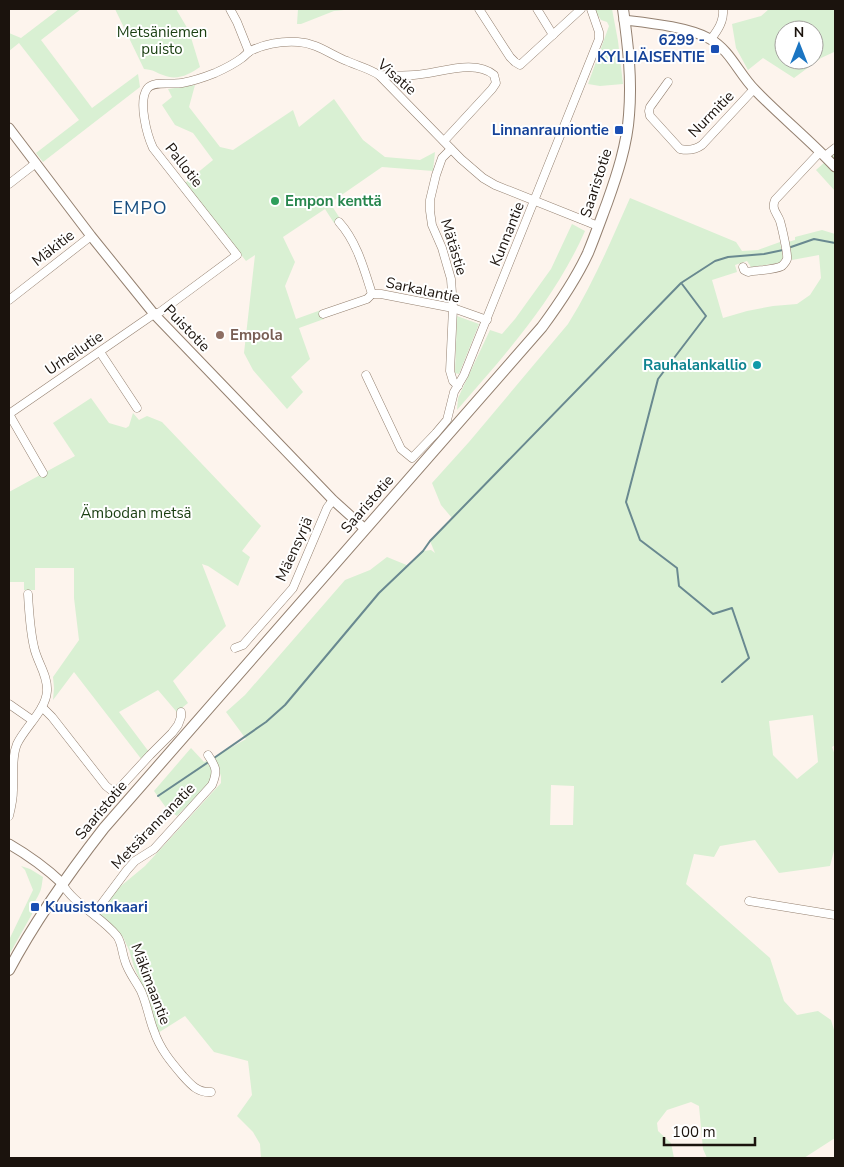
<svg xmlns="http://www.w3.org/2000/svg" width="844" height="1167" viewBox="0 0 844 1167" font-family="'Nunito Sans',sans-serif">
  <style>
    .green { fill: #d9f0d3; fill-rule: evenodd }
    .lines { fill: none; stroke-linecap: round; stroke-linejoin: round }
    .stream { stroke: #698990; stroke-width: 2 }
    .minor-casing { stroke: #948070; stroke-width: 9 }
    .tertiary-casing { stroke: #948070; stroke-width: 11 }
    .secondary-casing { stroke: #948070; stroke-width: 12 }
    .minor { stroke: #fff; stroke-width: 8 }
    .tertiary { stroke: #fff; stroke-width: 9 }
    .secondary { stroke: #fff; stroke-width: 10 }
    .transit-dot { fill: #1a4fb4; stroke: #fff; stroke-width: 2 }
    .leisure-dot { fill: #2e9e5b; stroke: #fff; stroke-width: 2 }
    .education-dot { fill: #8d6e63; stroke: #fff; stroke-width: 2 }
    .culture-dot { fill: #0f9aa8; stroke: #fff; stroke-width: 2 }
    .labels { text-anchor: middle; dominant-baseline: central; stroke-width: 4; stroke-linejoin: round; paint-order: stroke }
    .park-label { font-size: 15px; fill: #193e10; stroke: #fff }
    .transit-label { font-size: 15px; font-weight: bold; fill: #164399; stroke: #fff; text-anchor: end }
    .street-label { font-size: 15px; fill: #1b130d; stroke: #fff }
    .leisure-label { font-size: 15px; font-weight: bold; fill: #27864d; stroke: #fff; text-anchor: start }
    .education-label { font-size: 15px; font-weight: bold; fill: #785e54; stroke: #fff; text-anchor: start }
    .culture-label { font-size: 15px; font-weight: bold; fill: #0d838f; stroke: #fff; text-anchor: end }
    .quarter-label { font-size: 18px; letter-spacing: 1px; fill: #174d7f; stroke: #fff }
  </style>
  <rect width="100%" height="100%" fill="#fdf4ed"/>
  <g class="green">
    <path d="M59,9H81L41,40L92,108L138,74L140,87L43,162L36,153L79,120L19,43L9,51V33L21,38Z"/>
    <path d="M115,9H176L189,31L200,67C189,75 176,81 163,75C154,72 155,70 144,69Z"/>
    <path d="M298,9H354L334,11L301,24H297Z"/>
    <path d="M594,9H612L618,41L623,84L600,86L588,84L609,26L607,22L601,20Z"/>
    <path d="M769,9H835V54L834,52L821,58L794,78L763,58L748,70L736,48L732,24L761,16ZM784,30H814V60H784Z"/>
    <path d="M195,85L189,107L220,147L233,150L293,110L299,127L334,99L363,140L385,157L420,160L435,152L433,171L382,167L330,203L341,220L334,223L325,209L283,237L295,262L285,286L296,319L321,310L324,319L299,328L310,359L291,377L303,392L287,409L253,370L244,353L255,255L246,261L185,183L213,160L193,133L175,125L162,105L172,97L168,89Z"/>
    <path d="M835,153V191L816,170Z"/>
    <path d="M630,198L736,242L742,251L758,250L780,242L783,258L779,263L751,267L747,261L735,265L737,272L712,280L723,318L747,311L773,306L797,304L810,295L821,278L819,255L792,260L788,242L795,240V237L822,230L835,234V745L832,747L835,755V847L830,866L779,873L755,840L720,846L714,857L694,854L686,884L770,958L784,1001L797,1015L818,1011L831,1020L835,1033V1138L804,1158H707L703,1149L699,1106L691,1102L667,1110L657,1123L658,1131L671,1143L674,1158H261L260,1144L253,1132L237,1116L252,1095L248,1061L214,1052L185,1016L158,1033L145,991L134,967L129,950L123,937L116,930L98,915L116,890L145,866L221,783V776L214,757L246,739L226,712L245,695L345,580L370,570L387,557L409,566L423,551L431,550L435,553L430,541L452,518L441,505L432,483L469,442L568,324C593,284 611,241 630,198ZM813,715L818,762L797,779L773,755L769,721ZM551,785L574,786L573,825H550Z"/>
    <path d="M572,224L585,231C555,299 506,354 457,410L458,398L490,330L502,334L515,319L551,269Z"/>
    <path d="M457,316L479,324L459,374L455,373Z"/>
    <path d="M91,398L109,423L126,428L129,426L133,413L139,420L147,416L162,422L261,526L242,551L250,557L238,586L208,566L202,564L226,626L173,681L188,703L183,707L181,717L158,690L119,712L149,752L142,760L74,672L53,700L54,688L53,677L79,640L74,598V568H35V590H24V582H9V492L75,456L53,423Z"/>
    <path d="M191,748L204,762L208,760C211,765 213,769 213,775C211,786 186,807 177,816L167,809L154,791Z"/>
    <path d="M21,866L30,869L43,877C42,882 42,889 39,894C36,901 31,905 32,914L9,955V940L33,890L25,870Z"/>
  </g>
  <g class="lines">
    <g class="stream">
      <path d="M791,247L814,239L835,243"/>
      <path d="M682,284L706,316L658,379L626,502L640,540L677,568L679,586L713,614L732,608L749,658L722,682"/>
      <path d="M214,758L266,722L285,705L379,593L423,551L430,541L681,283L715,261L728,257L764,254L783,250"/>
      <path d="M158,796L210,761"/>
    </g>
    <g class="minor-casing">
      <g id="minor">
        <path d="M230,9L237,22L249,52"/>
        <path d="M479,9L510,57L515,62L520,65L581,9"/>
        <path d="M537,9L553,35"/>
        <path d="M711,39C718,30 724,21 723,9"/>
        <path d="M379,75C391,75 403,76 414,75C438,74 474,58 494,75L496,83L492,89L444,141"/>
        <path d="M668,82L650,107L649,111L650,116L680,149C689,151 695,150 702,145L754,89"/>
        <path d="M451,149L442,158L436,175L430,200V211L432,225L442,248L451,279L453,308L450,371L453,381L458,386"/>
        <path d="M825,156L835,148"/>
        <path d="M9,184L36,163"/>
        <path d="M339,222C357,242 364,269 372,294H381L453,308L487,320"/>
        <path d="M743,267L744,270L748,272C757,270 775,270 782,266C784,264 786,262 787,259C788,254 782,228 780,221C777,213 771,209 775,200L820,152"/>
        <path d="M9,300L91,236"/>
        <path d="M323,314L367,299L372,294"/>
        <path d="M100,352L137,408"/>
        <path d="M366,375L401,449L412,458L436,433L447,420L454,392L464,375L599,39V32L591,9"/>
        <path d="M43,473L9,414L154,314L160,312L237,255L153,148C147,135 138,102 147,89C153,80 172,85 182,83C193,81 205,77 215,73C224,69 234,64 242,58C245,56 247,53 250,51C265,44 282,41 298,42C317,43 331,55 347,61C358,66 368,68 379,75L461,159L483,178L495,185L598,226"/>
        <path d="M235,648L243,645L293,588L327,508L333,500"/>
        <path d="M9,704L32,720"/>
        <path d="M42,707L52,717L106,786L115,793L150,755L172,733L178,725L181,717V712"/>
        <path d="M9,816C11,808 13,799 13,790C14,775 11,758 17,744C25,727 46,710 47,691C48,675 37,662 34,647C30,630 29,612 28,594"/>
        <path d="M62,883C72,903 102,917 117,936C122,943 122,953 125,961C128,972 136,981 141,991C147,1004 149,1019 154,1031C160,1049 171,1062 183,1076C191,1085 198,1093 211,1092"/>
        <path d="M749,901L835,915"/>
        <path d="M94,914L127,870L135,861L154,849L212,785C218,771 216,767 208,755"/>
      </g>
    </g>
    <g class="tertiary-casing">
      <g id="tertiary">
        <path d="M624,20C649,23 689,27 710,39C730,50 739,74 755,90C781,117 810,140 835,167"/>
        <path d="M9,128L91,236L154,314L333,500L365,529"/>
        <path d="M9,844C28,855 46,868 62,883"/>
      </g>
    </g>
    <g class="secondary-casing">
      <path id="secondary" d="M9,970C36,919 69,873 104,828L542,327C559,304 576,279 588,253C595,236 601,219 607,203C617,175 627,145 629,115C632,79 628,44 623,9"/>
    </g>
    <use href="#minor" class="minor"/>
    <use href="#tertiary" class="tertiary"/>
    <use href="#secondary" class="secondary"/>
  </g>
  <g class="transit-dot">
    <rect x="710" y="44" width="10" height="10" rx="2.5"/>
    <rect x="614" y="125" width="10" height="10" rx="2.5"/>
    <rect x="30" y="902" width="10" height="10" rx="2.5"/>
  </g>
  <circle class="leisure-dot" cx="275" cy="201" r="5"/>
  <circle class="education-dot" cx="220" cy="335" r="5"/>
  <circle class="culture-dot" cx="757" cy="365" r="5"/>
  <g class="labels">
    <g class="park-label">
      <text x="162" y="32">Metsäniemen<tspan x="162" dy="17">puisto</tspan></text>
      <text x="136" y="513">Ämbodan metsä</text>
    </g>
    <g class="transit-label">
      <text x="705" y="40">6299 -<tspan x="705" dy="17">KYLLIÄISENTIE</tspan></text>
      <text x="609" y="130">Linnanrauniontie</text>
      <text x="45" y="907" text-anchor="start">Kuusistonkaari</text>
    </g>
    <g class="street-label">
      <text transform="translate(397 77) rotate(41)">Visatie</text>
      <text transform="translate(711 114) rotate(-46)">Nurmitie</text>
      <text transform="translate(184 165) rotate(52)">Pallotie</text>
      <text transform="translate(596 183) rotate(-72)">Saaristotie</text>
      <text transform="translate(507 234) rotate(-68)">Kunnantie</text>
      <text transform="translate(454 247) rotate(73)">Mätästie</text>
      <text transform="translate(53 248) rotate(-38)">Mäkitie</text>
      <text transform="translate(423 290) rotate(12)">Sarkalantie</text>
      <text transform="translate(187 328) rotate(46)">Puistotie</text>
      <text transform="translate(74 353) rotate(-34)">Urheilutie</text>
      <text transform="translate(367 504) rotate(-49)">Saaristotie</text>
      <text transform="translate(294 549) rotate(-66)">Mäensyrjä</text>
      <text transform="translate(101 810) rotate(-50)">Saaristotie</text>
      <text transform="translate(153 826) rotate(-46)">Metsärannanatie</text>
      <text transform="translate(151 984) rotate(69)">Mäkimaantie</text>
    </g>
    <g class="leisure-label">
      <text x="285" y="201">Empon kenttä</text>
    </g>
    <g class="education-label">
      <text x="230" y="335">Empola</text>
    </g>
    <g class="culture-label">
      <text x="747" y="365">Rauhalankallio</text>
    </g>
    <g class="quarter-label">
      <text x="140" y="208">EMPO</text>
    </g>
  </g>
  <rect width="844" height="1167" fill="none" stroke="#1b130d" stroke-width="20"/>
  <g transform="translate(799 45)"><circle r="24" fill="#ffffff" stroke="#a4a19e"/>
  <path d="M0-4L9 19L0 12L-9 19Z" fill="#1b75c2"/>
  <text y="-8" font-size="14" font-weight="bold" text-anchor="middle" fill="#1b130d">N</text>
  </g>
  <path d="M664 1137v8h91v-8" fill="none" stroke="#1b130d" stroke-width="2.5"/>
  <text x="672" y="1137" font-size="15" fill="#1b130d" stroke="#ffffff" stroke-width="4" paint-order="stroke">100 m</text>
</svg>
